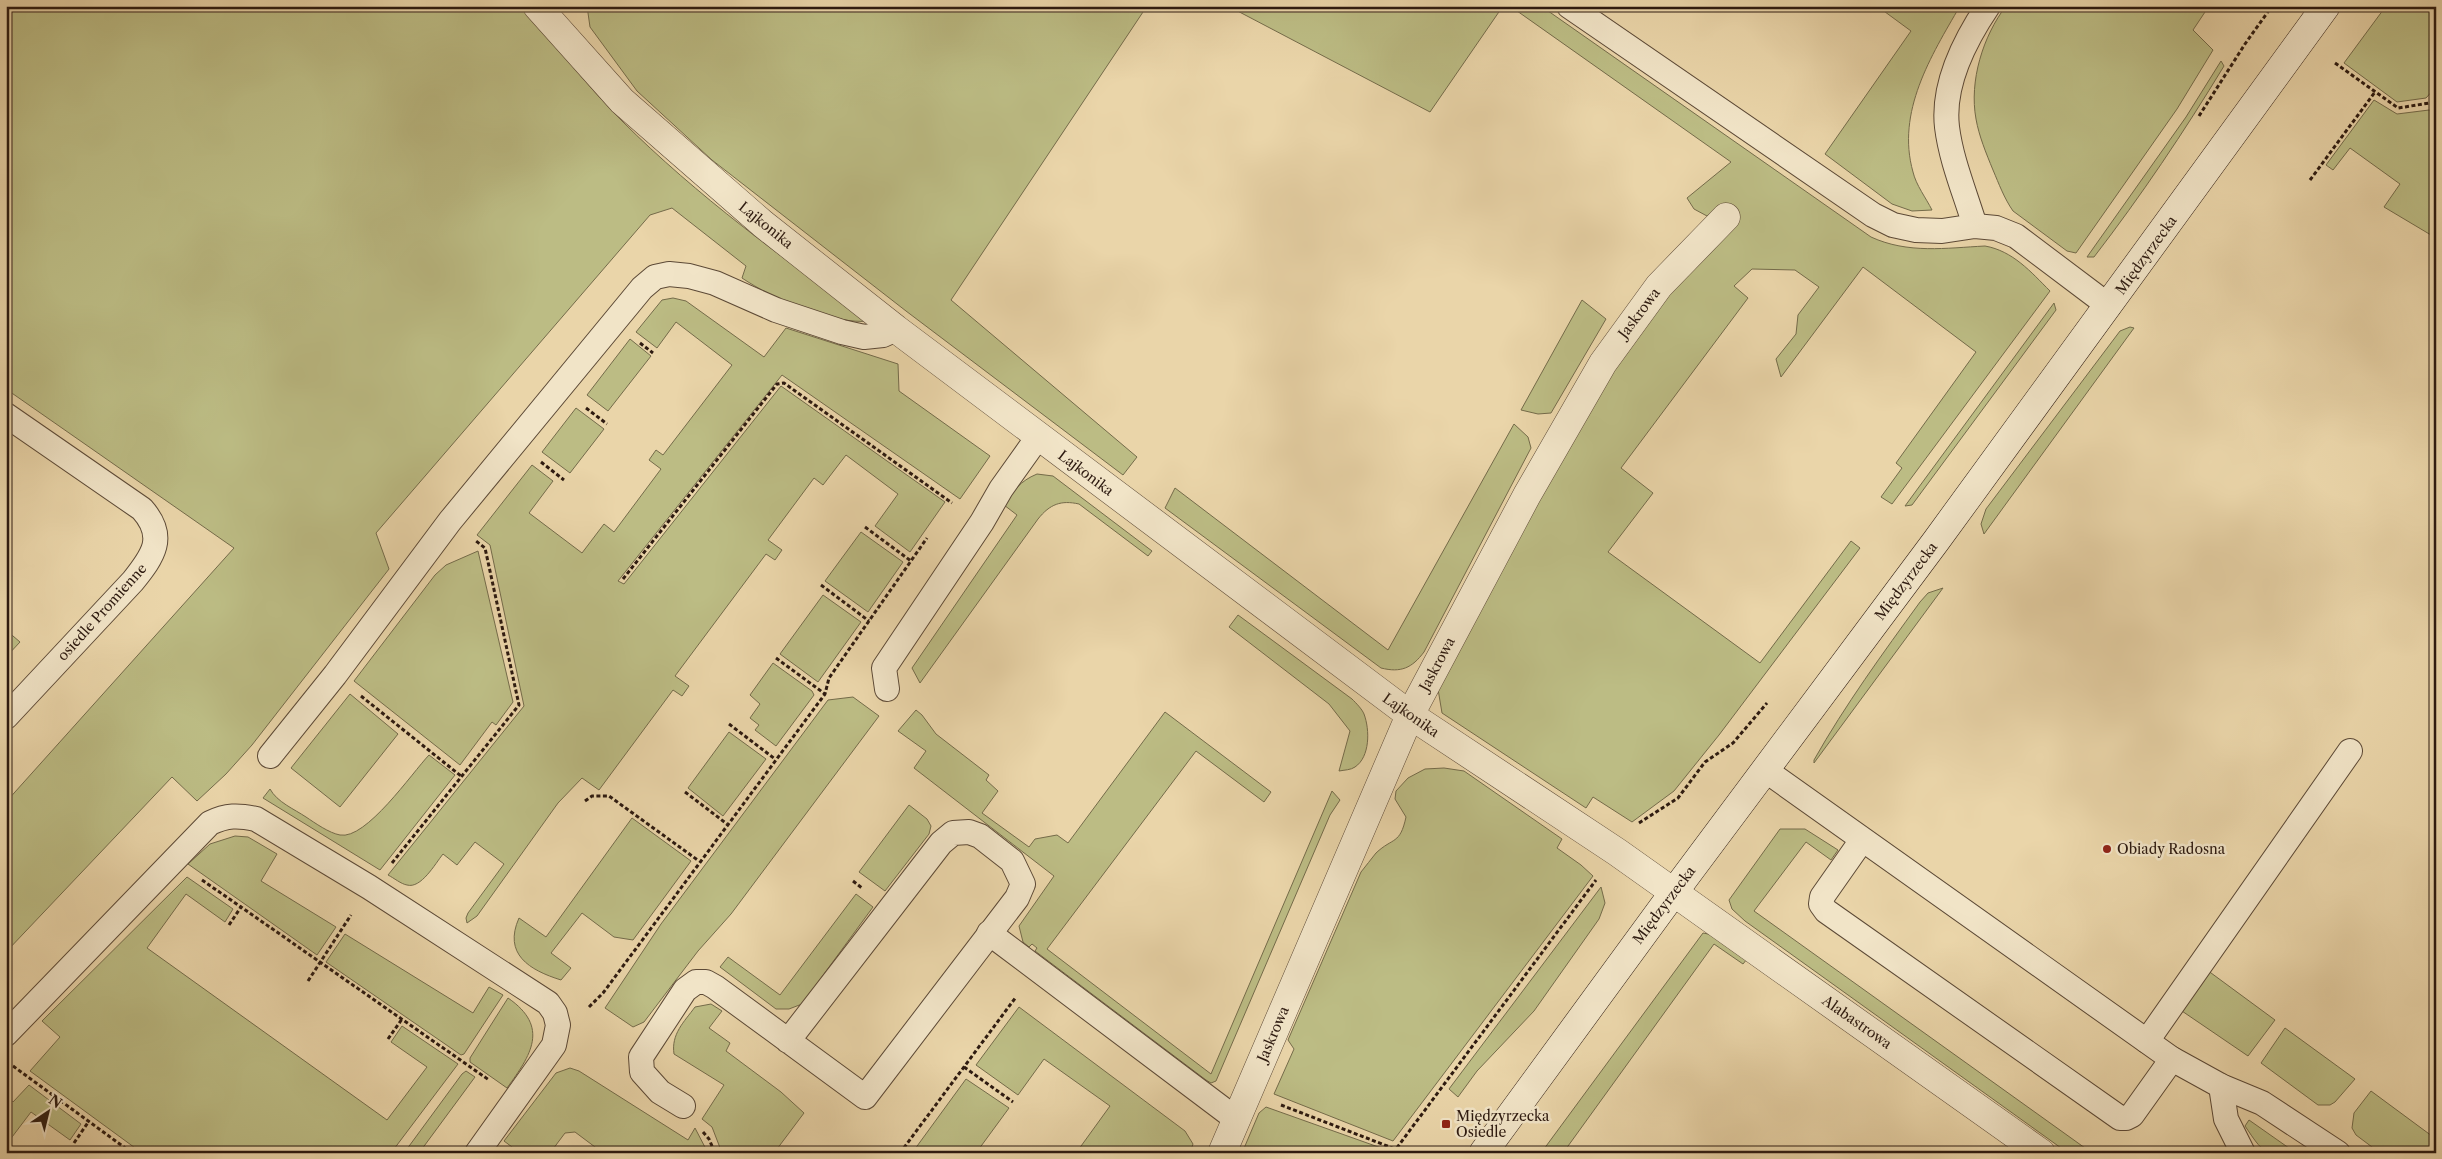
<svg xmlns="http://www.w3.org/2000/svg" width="2442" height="1159" viewBox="0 0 2442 1159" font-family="'Libre Caslon Text',serif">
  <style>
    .green { fill: #bcbc84; stroke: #746b4a }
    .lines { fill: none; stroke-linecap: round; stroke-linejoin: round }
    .lane-casing { stroke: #5c4936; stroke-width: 26 }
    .street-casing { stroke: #5c4936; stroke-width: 29 }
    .secondary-casing { stroke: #2d1a10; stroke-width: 29 }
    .path { stroke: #2d1a10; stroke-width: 3; stroke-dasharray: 4 2.5; stroke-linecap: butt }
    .lane { stroke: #f1e4c7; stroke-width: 24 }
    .street { stroke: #f1e4c7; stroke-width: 28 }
    .secondary { stroke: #f1e4c7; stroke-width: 28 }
    .poi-dot { fill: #8f2418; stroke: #f1e4c7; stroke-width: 2 }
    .labels { text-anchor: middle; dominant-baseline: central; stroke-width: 5; stroke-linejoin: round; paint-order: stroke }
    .street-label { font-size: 14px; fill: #2d1a10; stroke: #f1e4c7 }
    .poi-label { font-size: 14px; fill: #2d1a10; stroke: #f1e4c7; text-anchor: start }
  </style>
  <rect width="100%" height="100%" fill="#ead5a9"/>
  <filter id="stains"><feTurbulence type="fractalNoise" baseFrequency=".004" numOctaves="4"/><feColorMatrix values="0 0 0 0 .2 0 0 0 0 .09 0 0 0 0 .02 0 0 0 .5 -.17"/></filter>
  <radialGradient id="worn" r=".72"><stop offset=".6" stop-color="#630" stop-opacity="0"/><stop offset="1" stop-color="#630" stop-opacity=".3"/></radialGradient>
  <g class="green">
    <path d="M6,6H522C555,44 586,85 622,121C697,196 784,259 870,321C833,325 773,299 742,278L746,266L672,208L650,215L376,533L389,569L252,745L226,774L197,801L172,777L6,952V802L234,548L6,389Z"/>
    <path d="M587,6H1147L951,300L1137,457L1123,475L906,311L712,160L637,91L590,27Z"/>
    <path d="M1228,6H1503L1430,112Z"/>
    <path d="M1510,6H1541L1871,237C1908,254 1946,248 1985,246C2013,251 2031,272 2050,291L1892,504L1881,497L1902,468L1896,463L1976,352L1863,267L1781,377L1776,359L1796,334L1798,315L1819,287L1795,270L1752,269L1734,286L1748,298L1621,468L1653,493L1608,552L1760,663L1851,541L1860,548L1719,735L1674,791L1632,822L1593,797L1586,808L1442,713L1438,689L1578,421L1655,307L1740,218L1726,203L1707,216L1694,209L1687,198L1731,162Z"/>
    <path d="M1877,6H1960C1931,56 1896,112 1913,172C1916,185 1926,198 1932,210L1912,211L1892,204L1825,154L1911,31Z"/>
    <path d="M2006,6H2209L2193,30L2213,50L2177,109L2076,253L2067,251L2013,211C2004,198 1999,184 1993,170C1986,153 1979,136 1976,119C1969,81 1983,36 2006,6Z"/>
    <path d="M2386,6H2436V87L2426,98L2397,102L2344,63Z"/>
    <path d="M2221,61L2224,66C2184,132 2141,196 2094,257H2087L2186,117Z"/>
    <path d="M2374,100L2397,114L2429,110L2436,113V238L2384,207L2400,184L2350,148L2333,170L2326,165Z"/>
    <path d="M673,298L686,301L764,357L786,328L898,364L899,391L990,456L960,499L782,375L618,581L624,584L781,386L945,502L910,552L875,526L898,494L846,455L823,485L814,478L768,540L782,550L775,560L766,554L675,676L689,686L682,696L673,690L599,790L582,778L558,803L477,916L467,923L466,918L468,913L504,864L475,842L457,865L443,854C435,864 421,889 407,885C401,884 394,878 388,875L524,706L490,545L477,535L532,465L553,481L529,513L582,553L604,524L614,532L661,469L649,460L656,450L663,455L732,365L676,322L657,348L636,332L662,300Z"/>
    <path d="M1582,300L1606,319L1551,413L1538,414L1521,410Z"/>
    <path d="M2054,303L2056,310L1912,505L1905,506Z"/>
    <path d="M2130,327L2134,328L1984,534L1981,524L1986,509L2120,331Z"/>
    <path d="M630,339L651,356L608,411L587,395Z"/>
    <path d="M576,408L604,429L570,473L542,452Z"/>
    <path d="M1514,424L1528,437L1531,448L1424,652C1412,668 1401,673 1381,668L1165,508L1175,488L1388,650Z"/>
    <path d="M1037,474L1053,476L1152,551L1148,556L1079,504C1061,500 1050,504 1038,519L920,683L912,668L1017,515L1004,505C1013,491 1020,481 1037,474Z"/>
    <path d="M861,532L903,562L868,612L825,581Z"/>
    <path d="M478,551L513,702L496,725L492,722L460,765L354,681L435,575L446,565Z"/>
    <path d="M1943,588L1814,763V760C1845,705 1883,653 1920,602L1928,593Z"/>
    <path d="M823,595L861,622L818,682L780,654Z"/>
    <path d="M1238,615L1352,699C1356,703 1362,709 1364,714C1370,730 1370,757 1355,767C1351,770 1344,770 1339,771L1350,731L1329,704L1229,627Z"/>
    <path d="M6,630L20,642L6,657Z"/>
    <path d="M773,663L812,691L814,695L776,746L755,730L759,725L750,718L760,704L750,695Z"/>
    <path d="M350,694L398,734L340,807L291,768Z"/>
    <path d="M853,697L879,716L876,720L731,914L698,951L644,1022L633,1027L605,1008L661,924L828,700Z"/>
    <path d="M916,710L922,715L936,734L989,775L986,780L998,791L982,813L1029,847L1035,839L1057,835L1068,843L1165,712L1271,792L1264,802L1196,751L1047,949L1211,1074L1332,791L1340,800L1330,815L1216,1081L1211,1083L1206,1080L1035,951L1037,948L1032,944L1029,947L1023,942L1019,926L1054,876L914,768L926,751L898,731Z"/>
    <path d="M729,732L766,759L723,816L688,788Z"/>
    <path d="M429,755L455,775L380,870L263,798L270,789C277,802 294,809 306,817C315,823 329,833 340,835C366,840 412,773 429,755Z"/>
    <path d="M1444,768L1464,771L1562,839L1557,848L1581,865L1593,876L1393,1141L1274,1094L1294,1049L1288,1040L1361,872C1366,866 1371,859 1376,853C1393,837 1400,845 1406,817L1395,799L1396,791L1408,778L1425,769Z"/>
    <path d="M909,805L927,819L931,826L929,834L885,891L859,872Z"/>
    <path d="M632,818L691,861L633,940L614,937L582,913L551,953L571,968L561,980C529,970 503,954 519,918L546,937Z"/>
    <path d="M1780,829H1805L1838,850L1831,860L1806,842L1754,911L2092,1153H2068L1745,921L1732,909L1729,900Z"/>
    <path d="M235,836L248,837L277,854L261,881L336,927L317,955L188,864L210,844Z"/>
    <path d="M187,877L233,909L225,922L186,894L147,948L387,1120L427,1067L391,1042L402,1026L458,1064L391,1153H142L30,1071L60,1037L42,1021Z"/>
    <path d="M1601,887L1605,903L1599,919L1534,1011L1477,1071L1458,1097L1449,1089Z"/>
    <path d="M856,894L873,907L802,1004L789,1009H776L720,967L728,957L780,995Z"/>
    <path d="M1703,933L1713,935L1747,959L1743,964L1714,944L1563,1153H1541Z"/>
    <path d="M345,934L473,1013L489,987L503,995L464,1054L461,1055L326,962Z"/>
    <path d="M2207,970L2275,1020L2248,1056L2179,1009Z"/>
    <path d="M508,998C550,1027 531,1055 507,1088L470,1062V1058Z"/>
    <path d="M711,1004L722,1011L709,1028L730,1043L726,1051L781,1092L804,1113L774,1153H722L712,1127L702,1119L724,1085L674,1054C671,1034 684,1022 695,1007Z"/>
    <path d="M1019,1007L1185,1131L1193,1144L1190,1153H1076L1110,1106L1044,1059L1018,1095L976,1065Z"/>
    <path d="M2285,1028L2355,1079L2335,1102L2330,1105H2318L2261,1063Z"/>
    <path d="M570,1068L579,1071L688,1140L695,1128L708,1153H603L575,1132L565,1133L550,1153H520L504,1141L556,1073Z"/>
    <path d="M466,1071L475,1077L419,1153H404L462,1074Z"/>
    <path d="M966,1079L1009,1108L976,1153H912Z"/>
    <path d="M29,1085L81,1124L70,1140L31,1112L6,1145V1096L13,1102Z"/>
    <path d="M2371,1091L2436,1139V1153H2380L2356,1135L2352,1128L2354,1113Z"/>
    <path d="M1266,1107L1384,1149L1385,1153H1242L1259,1113Z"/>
    <path d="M2249,1120L2296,1153C2262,1153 2264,1154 2245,1126Z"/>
  </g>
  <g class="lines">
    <g class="lane-casing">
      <g id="lane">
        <path d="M1569,6L1873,215L1893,225L1916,230L1942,231L1975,226L1996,228L2016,236L2109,306"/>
        <path d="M1975,226C1965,193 1951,160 1947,127C1942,84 1965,40 1988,6"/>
        <path d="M6,415L142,509C167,537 153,556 133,581L6,717"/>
        <path d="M887,689L884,668L982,522L1001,489L1038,437"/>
        <path d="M270,756L335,675L450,521L642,288L655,277L669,274L689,276L715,283L776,310L842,332L864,337L883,335L896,329"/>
        <path d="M1765,770L2172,1059L2221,1086L2262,1103L2338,1153"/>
        <path d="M1862,840L1822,897L1821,904L1826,911L2120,1118H2126L2132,1115L2172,1059"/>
        <path d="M989,933L1236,1119"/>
        <path d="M6,1034L210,823C227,815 238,815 256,819L369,887L548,1003L555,1013L558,1025L554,1045L477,1153"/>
        <path d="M2147,1041L2350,751"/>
        <path d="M2221,1086L2226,1119L2243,1153"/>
        <path d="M683,1106L660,1092L642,1072L641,1057L685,990L696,982H706L715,987L865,1097L1017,898L1023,884L1012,861L980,836L969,832L953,833L941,843L788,1041"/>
      </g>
    </g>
    <g class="street-casing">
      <g id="street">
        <path d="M537,6L622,101L763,224L896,329L1410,715L1617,852L2041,1153"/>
        <path d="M1222,1153L1410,715L1527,495L1603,363L1659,286L1726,217"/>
      </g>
    </g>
    <g class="secondary-casing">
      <path id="secondary" d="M1483,1153L1674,892L1936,541L2326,6"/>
    </g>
    <g class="path">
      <path d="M2335,63L2398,108L2436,102"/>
      <path d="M2436,95V98"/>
      <path d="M2199,116L2245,44L2272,6"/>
      <path d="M2310,180L2375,92"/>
      <path d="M640,343L653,353"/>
      <path d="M586,408L607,424"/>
      <path d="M541,462L564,480"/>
      <path d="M865,527L911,561"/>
      <path d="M623,579L777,384L784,383L952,503"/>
      <path d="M821,585L869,621"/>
      <path d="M776,658L825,694"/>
      <path d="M361,696L461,776"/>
      <path d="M729,724L775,759"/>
      <path d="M685,792L727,824"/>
      <path d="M585,801L592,796H609L699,861"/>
      <path d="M1639,823L1678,798L1705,762L1733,743L1767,703"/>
      <path d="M392,863L519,705L485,548L476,541"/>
      <path d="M202,880L241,907"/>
      <path d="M853,881L862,888"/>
      <path d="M229,925L241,907L489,1080"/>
      <path d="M308,981L351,915"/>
      <path d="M589,1007L603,993L825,694L829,678L927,538"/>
      <path d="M388,1039L402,1019"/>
      <path d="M13,1066L132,1153"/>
      <path d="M964,1067L1013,1102"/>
      <path d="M1281,1105L1395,1149"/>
      <path d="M703,1132L709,1139L715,1153"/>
      <path d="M74,1143L89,1121"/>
      <path d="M900,1153L1016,997"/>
      <path d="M1393,1153L1596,880"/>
    </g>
    <use href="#lane" class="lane"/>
    <use href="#street" class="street"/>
    <use href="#secondary" class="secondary"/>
  </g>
  <g class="poi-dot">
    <circle cx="2107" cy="849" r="5"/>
    <rect x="1441" y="1119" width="10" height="10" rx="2.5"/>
  </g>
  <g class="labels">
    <g class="street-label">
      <text transform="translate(766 225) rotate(39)">Lajkonika</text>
      <text transform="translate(2146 255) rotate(-54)">Międzyrzecka</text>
      <text transform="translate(1639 313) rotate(-53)">Jaskrowa</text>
      <text transform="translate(1086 473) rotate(37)">Lajkonika</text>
      <text transform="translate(1906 581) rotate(-53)">Międzyrzecka</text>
      <text transform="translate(102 612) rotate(-48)">osiedle Promienne</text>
      <text transform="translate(1437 664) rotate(-62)">Jaskrowa</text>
      <text transform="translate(1411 715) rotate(35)">Lajkonika</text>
      <text transform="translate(1664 905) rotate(-53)">Międzyrzecka</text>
      <text transform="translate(1857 1022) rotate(35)">Alabastrowa</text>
      <text transform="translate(1273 1034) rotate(-67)">Jaskrowa</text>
    </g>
    <g class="poi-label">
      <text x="2117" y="849">Obiady Radosna</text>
      <text x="1456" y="1116">Międzyrzecka<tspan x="1456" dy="16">Osiedle</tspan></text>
    </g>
  </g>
  <rect width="2442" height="1159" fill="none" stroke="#ead5a9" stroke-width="25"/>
  <rect x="8" y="8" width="2427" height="1144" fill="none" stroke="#2d1a10" stroke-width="2.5"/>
  <rect x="12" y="12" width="2417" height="1134" fill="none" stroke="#2d1a10"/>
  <g transform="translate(48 1112) rotate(35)" stroke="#f1e4c7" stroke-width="4" paint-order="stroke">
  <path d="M0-4L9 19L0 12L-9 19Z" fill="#2d1a10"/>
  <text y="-8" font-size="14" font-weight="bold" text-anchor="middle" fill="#2d1a10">N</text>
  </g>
  <rect width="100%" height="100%" filter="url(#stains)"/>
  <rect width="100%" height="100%" fill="url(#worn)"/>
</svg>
